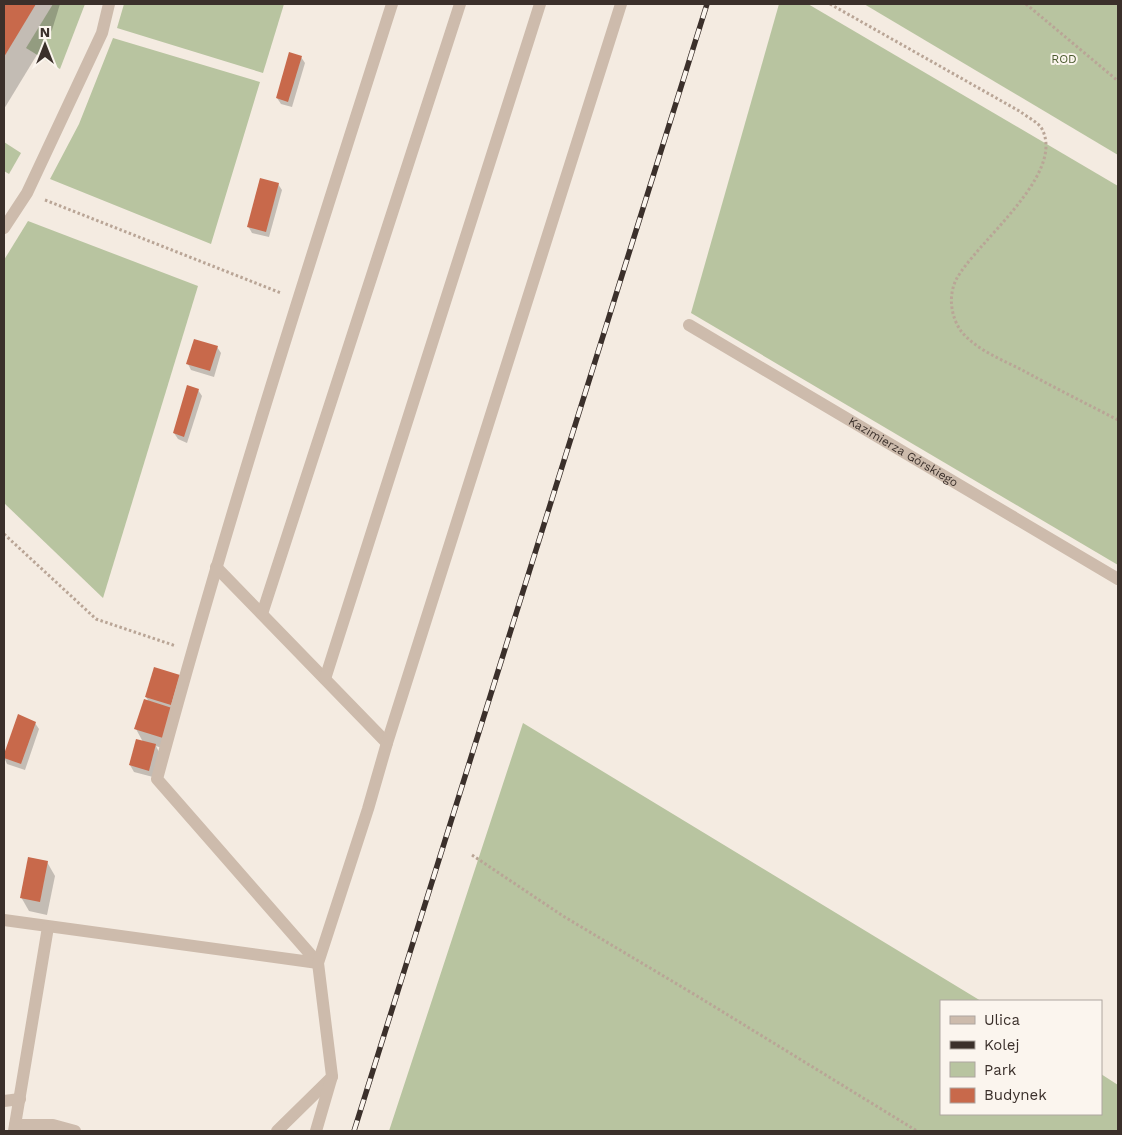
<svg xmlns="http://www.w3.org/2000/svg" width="1122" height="1135" viewBox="0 0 1122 1135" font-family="'Work Sans',sans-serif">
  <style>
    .green { fill: #b8c4a0 }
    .shadow { fill: #0003 }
    .building { fill: #c8694b }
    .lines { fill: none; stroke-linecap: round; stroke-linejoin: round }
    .path { stroke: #b9a596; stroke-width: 3; stroke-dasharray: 2.5 2.5; stroke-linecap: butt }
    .service { stroke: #cdbbac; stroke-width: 12 }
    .minor { stroke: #cdbbac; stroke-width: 12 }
    .rail-casing { stroke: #3b302b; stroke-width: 5.5 }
    .rail { stroke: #fbf5ee; stroke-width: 4; stroke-dasharray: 11; stroke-linecap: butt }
    .labels { text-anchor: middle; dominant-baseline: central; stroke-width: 4; stroke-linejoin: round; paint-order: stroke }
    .park-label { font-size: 12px; fill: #4a5a2e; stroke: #fbf5ee }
    .street-label { font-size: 12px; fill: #3b302b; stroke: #fbf5ee }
  </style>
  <rect width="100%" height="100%" fill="#f4ebe1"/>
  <g class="green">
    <path d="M53,4H85L60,69L26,48Z"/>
    <path d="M124,4H284L263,73L117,28Z"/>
    <path d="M779,4H808L1118,186V565L691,313Z"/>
    <path d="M864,4H1118V155Z"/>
    <path d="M113,38L260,82L211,244L50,179L79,124Z"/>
    <path d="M4,142L21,153L9,174L4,171Z"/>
    <path d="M28,221L198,286L103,598L4,503V260Z"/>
    <path d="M523,723L981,1001H941V1114H1101V1074L1118,1085V1131H389Z"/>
  </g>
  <g class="shadow">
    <path d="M4,4H60L52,30L4,109Z"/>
    <path d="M301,57L305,63L292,107L281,104L277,98Z"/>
    <path d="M278,184L282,190L269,237L252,233L248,226Z"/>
    <path d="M217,347L221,353L214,377L191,370L188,364Z"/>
    <path d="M198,390L202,396L187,443L178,439L174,433Z"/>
    <path d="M180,676L170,751L156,746L159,752L153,777L134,772L130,765L137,741L143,742L136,729L149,702L146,697Z"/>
    <path d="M18,716L35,723L39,729L25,770L7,764L4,757Z"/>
    <path d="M47,862L55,876L47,915L29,911L21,897Z"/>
  </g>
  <g class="building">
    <path d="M4,4H36L4,57Z"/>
    <path d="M289,52L302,56L288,102L276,98Z"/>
    <path d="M260,178L279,183L266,232L247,227Z"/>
    <path d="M194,339L218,346L210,371L186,364Z"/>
    <path d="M187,385L199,389L184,437L173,433Z"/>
    <path d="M154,667L180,675L171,705L145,697Z"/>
    <path d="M144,699L172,708L163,738L134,729Z"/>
    <path d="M18,714L36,722L21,764L4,758V754Z"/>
    <path d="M136,739L156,744L149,771L129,765Z"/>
    <path d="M28,857L48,861L40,902L20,898Z"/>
  </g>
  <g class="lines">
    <g class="path">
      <path d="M830,4L1021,112C1027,117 1038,122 1042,129C1066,175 975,243 956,280C948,296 951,317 961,331C976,350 1003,360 1024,371C1055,388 1087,404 1118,420"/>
      <path d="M1026,4L1118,81"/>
      <path d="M45,200L281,293"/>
      <path d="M4,534L96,619L176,646"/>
      <path d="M472,855L563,916L697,996L917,1131"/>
    </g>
    <g class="service">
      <path d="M4,228L27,193L102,33L109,4"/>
      <path d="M216,567L387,743"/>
      <path d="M262,614L460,4"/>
      <path d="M325,679L540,4"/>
      <path d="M4,920L318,963L157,779C227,518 310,261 392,4"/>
      <path d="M4,1101L20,1099"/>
      <path d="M15,1125H53L75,1131"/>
      <path d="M14,1131L48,927"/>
      <path d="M277,1131L332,1077"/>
      <path d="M316,1131L332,1076L318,963L368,809L387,743L621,4"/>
    </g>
    <path class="minor" id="s1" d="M689,325L1118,579"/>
    <g class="rail-casing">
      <path id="rail" d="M354,1131L707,4"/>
    </g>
    <use href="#rail" class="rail"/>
  </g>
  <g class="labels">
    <g class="park-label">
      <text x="1064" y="59">ROD</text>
    </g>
    <g class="street-label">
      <text stroke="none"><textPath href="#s1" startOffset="249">Kazimierza Górskiego</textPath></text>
    </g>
  </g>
  <rect width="1122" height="1135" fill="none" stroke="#3b302b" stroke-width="10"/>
  <rect x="940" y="1000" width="162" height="115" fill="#fbf5ee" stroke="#aea6a0"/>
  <rect x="950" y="1016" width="25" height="8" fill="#cdbbac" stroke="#aea6a0"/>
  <text x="984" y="1025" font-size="15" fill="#3b302b">Ulica</text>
  <rect x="950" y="1041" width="25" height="8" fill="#3b302b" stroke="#aea6a0"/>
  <text x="984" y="1050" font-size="15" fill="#3b302b">Kolej</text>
  <rect x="950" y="1062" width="25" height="15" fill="#b8c4a0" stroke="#aea6a0"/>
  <text x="984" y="1075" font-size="15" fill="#3b302b">Park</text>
  <rect x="950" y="1088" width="25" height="15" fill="#c8694b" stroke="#aea6a0"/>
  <text x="984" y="1100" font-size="15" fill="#3b302b">Budynek</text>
  <g transform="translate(45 45)" stroke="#fbf5ee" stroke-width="4" paint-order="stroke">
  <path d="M0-4L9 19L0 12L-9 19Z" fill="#3b302b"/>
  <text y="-8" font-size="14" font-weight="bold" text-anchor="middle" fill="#3b302b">N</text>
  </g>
</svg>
